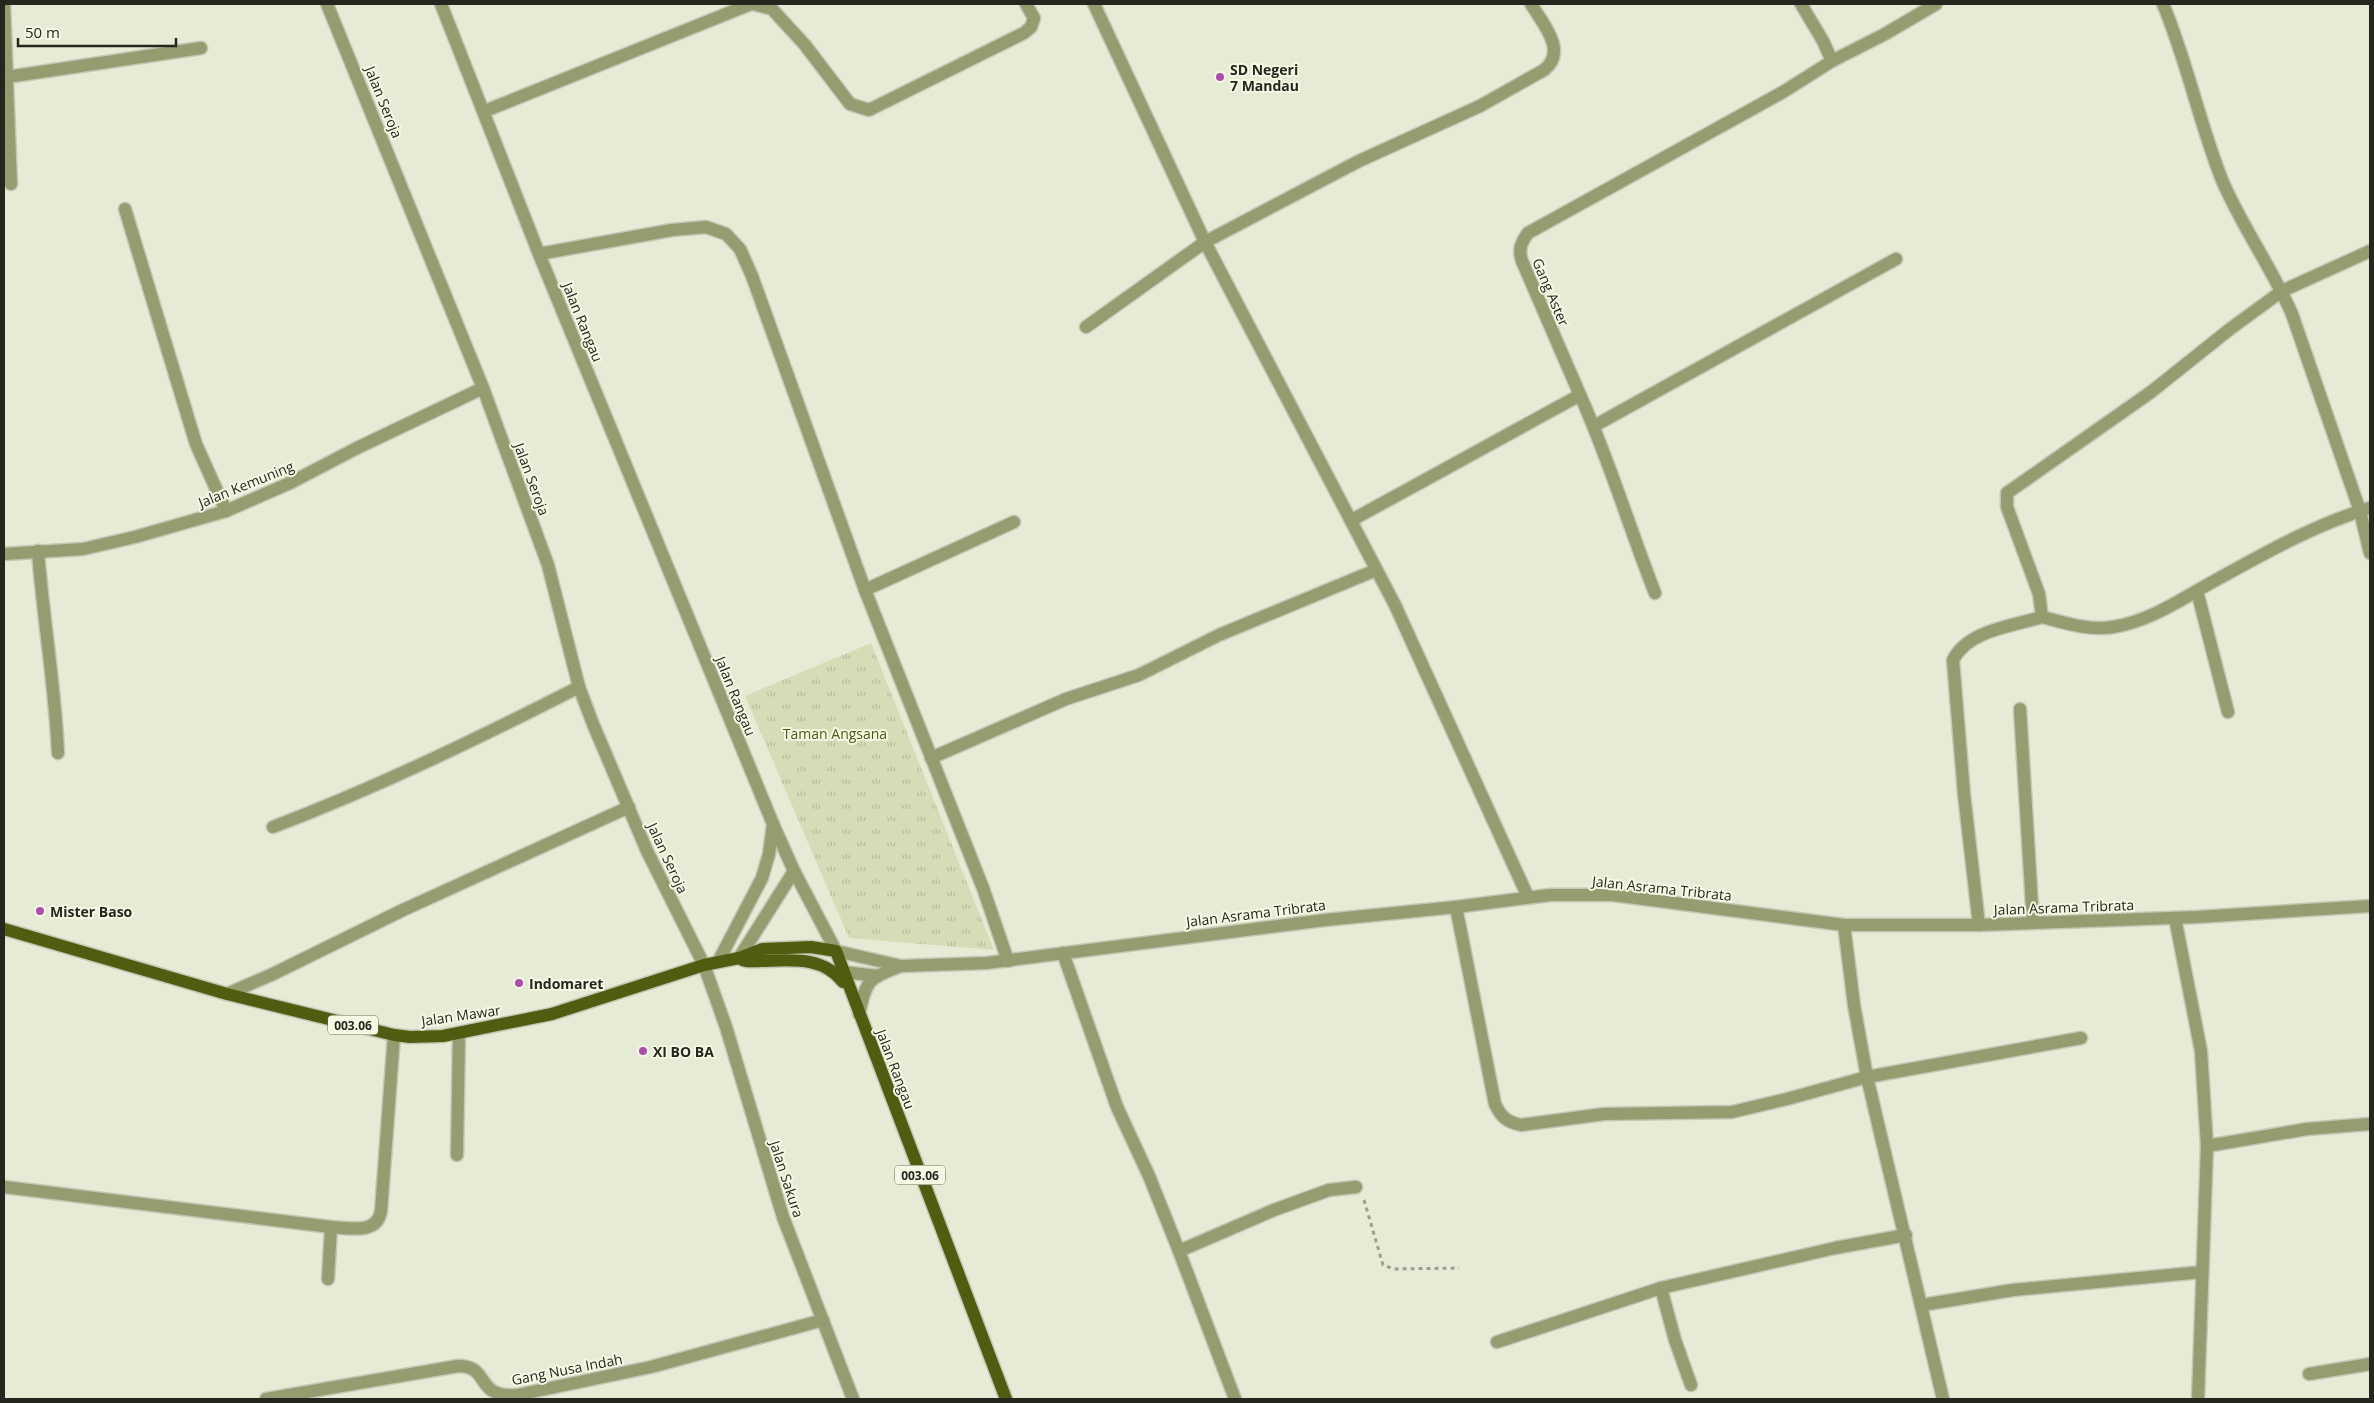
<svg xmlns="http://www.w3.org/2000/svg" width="2374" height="1403" viewBox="0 0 2374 1403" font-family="'Open Sans',sans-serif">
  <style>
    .park { fill: url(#park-tufts) }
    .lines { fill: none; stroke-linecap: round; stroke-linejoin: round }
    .minor-casing { stroke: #c3c8b4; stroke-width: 15 }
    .major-casing { stroke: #c3c8b4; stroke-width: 15 }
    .path { stroke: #9b9f8f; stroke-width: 3; stroke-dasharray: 4 4; stroke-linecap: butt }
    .minor { stroke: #939d70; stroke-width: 12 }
    .major { stroke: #515c10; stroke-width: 12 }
    .poi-dot { fill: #b04baf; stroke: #f3f9e3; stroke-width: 2 }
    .labels { text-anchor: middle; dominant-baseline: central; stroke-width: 4; stroke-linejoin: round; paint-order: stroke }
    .shield { fill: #f3f9e3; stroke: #63665a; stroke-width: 1 }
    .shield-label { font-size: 12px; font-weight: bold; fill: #25271f }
    .poi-label { font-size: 14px; font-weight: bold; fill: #25271f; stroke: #f3f9e3; text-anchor: start }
    .street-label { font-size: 14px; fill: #25271f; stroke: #f3f9e3 }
    .park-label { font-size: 14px; fill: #4e5815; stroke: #f3f9e3 }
  </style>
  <defs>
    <pattern id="park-tufts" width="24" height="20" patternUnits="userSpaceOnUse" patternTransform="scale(1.25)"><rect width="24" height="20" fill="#d4ddb5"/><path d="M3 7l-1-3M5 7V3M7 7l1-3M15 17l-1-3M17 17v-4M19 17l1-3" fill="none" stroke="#b6be9b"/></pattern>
  </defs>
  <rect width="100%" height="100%" fill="#e6ebd5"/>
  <path class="park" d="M871,643L994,950L849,938L745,696Z"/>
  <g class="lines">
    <g class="minor-casing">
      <g id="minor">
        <path d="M4,4L11,184"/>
        <path d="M327,4L483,388L548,565L579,687L593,724L647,851L704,965L726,1027L783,1217L853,1399"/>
        <path d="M441,4L539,254L773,824L794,871L836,951L901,966L987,963L1325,920L1456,907L1550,895H1613L1844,925H1979L2197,917L2370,906"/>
        <path d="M753,4L772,9L805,45L850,104L869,110L1024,33L1031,27L1034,18L1026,4"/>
        <path d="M1094,4L1205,242L1395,605L1528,897"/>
        <path d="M2163,4C2187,61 2199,122 2222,180C2242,227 2272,268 2292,314L2360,511L2370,553"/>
        <path d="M1832,61L1885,34L1936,4"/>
        <path d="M7,77L201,48"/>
        <path d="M485,111L751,4"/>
        <path d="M125,209L196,444L226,511"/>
        <path d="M539,254L672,230L706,227L726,234L740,249L752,276L865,590L983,888L1008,961"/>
        <path d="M1086,327L1205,242L1359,161L1480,106L1544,70C1568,51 1543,24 1531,4"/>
        <path d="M1580,395C1609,459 1629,527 1655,593"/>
        <path d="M1594,426L1896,259"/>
        <path d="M1352,520L1580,395L1522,261C1518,249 1521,243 1528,233L1783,92L1832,61L1823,41L1801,4"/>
        <path d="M38,551C43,618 55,685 58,753"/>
        <path d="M4,554L83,549L135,537L226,511L290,483L357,448L483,388"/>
        <path d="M865,590L1014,522"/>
        <path d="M2197,591L2228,712"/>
        <path d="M2042,617C2065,623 2090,631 2113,627C2151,621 2183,598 2216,580C2265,553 2316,524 2370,508"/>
        <path d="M2020,709L2033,923"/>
        <path d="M931,758L1066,699L1139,675L1219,635L1376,570"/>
        <path d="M273,827C378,787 479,738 579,687"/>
        <path d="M1456,907L1495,1104C1501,1117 1507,1122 1521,1125L1604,1114L1732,1112L1787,1099L1867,1077L2081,1038"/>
        <path d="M2175,918L2201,1051L2207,1146L2198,1399"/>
        <path d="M1844,925L1854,1005L1867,1077L1943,1399"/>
        <path d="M1979,925L1964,794L1953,660C1968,630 2013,626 2042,617L2039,594L2007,507V493L2151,392L2230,329L2282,291L2370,251"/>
        <path d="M1063,953L1117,1107L1149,1176L1179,1251L1274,1210L1329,1190L1356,1187"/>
        <path d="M739,958L794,871"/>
        <path d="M718,962L762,878L769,854L773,824"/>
        <path d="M835,971L878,976"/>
        <path d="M227,994L273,974L403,910L629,807"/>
        <path d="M859,1014C867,978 868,979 901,966"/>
        <path d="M2207,1146L2307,1129L2370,1124"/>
        <path d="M457,1155L459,1033"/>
        <path d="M4,1187L331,1227C350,1228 377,1235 381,1211L394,1035"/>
        <path d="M1179,1251L1235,1399"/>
        <path d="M328,1279L331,1227"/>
        <path d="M1922,1305L2013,1290L2202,1272"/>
        <path d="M1497,1342L1661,1288"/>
        <path d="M2309,1374L2370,1364"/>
        <path d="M1691,1385L1675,1340L1661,1288L1835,1248L1906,1235"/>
        <path d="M266,1399L458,1366C492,1366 473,1398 517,1395L651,1367L823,1320"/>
      </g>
    </g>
    <g class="major-casing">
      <g id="major">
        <path d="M4,929L227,994L394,1035L410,1037L443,1036L552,1014L704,965L739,958L762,949L811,947L836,951L1006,1399"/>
        <path d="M739,958C746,963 754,961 762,961C792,960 823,956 843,982"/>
      </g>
    </g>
    <path class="path" d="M1364,1200L1383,1265L1394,1269L1459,1268"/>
    <use href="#minor" class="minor"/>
    <use href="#major" class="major"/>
  </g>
  <g class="poi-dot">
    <circle cx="1220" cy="77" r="5"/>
    <circle cx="40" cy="911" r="5"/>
    <circle cx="519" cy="983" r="5"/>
    <circle cx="643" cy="1051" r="5"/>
  </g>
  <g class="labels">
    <g class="shield">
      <rect x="328" y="1015.5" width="50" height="19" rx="4"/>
      <rect x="895" y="1165.5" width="50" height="19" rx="4"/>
    </g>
    <g class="shield-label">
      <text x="353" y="1025">003.06</text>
      <text x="920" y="1175">003.06</text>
    </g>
    <g class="poi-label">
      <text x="1230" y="69">SD Negeri<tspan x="1230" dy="16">7 Mandau</tspan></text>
      <text x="50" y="911">Mister Baso</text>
      <text x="529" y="983">Indomaret</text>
      <text x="653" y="1051">XI BO BA</text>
    </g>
    <g class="street-label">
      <text transform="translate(384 102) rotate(68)">Jalan Seroja</text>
      <text transform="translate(1551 292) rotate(67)">Gang Aster</text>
      <text transform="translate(583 322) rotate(68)">Jalan Rangau</text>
      <text transform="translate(532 479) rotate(70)">Jalan Seroja</text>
      <text transform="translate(246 484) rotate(-22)">Jalan Kemuning</text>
      <text transform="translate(736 696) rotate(68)">Jalan Rangau</text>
      <text transform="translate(668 858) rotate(65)">Jalan Seroja</text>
      <text transform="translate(1662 888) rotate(6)">Jalan Asrama Tribrata</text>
      <text transform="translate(2064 907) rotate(-2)">Jalan Asrama Tribrata</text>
      <text transform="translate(1256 913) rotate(-7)">Jalan Asrama Tribrata</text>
      <text transform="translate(461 1015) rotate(-8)">Jalan Mawar</text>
      <text transform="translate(896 1069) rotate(69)">Jalan Rangau</text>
      <text transform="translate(787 1179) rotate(72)">Jalan Sakura</text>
      <text transform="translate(567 1369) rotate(-11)">Gang Nusa Indah</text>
    </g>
    <g class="park-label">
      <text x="835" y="733">Taman Angsana</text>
    </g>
  </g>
  <rect width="2374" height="1403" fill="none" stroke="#25271f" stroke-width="10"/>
  <path d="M18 38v8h158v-8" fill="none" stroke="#25271f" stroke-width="2.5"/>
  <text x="25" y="38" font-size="15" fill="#25271f" stroke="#f3f9e3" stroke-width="4" paint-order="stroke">50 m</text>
</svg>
